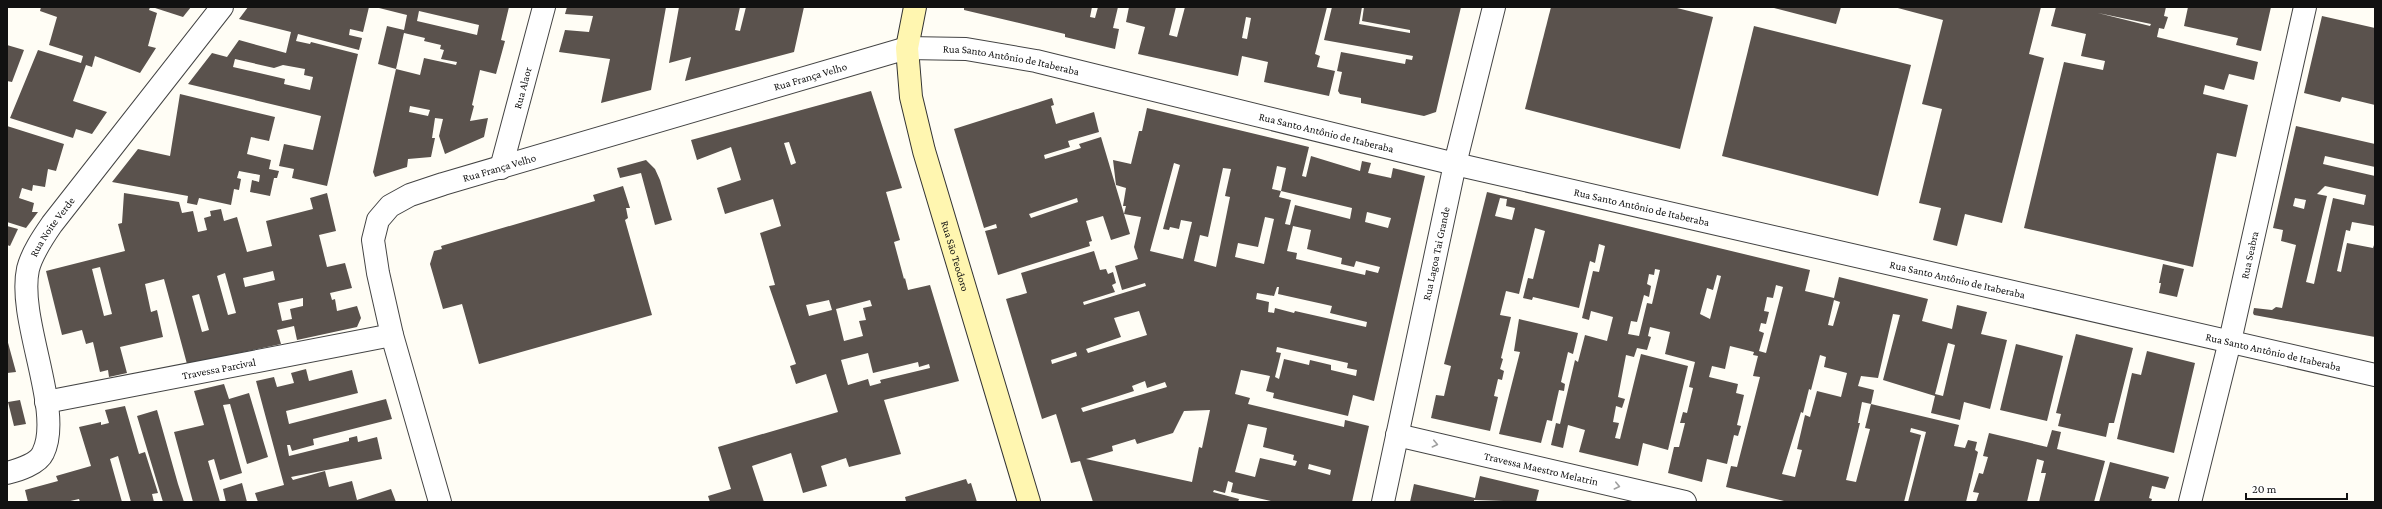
<svg xmlns="http://www.w3.org/2000/svg" width="2382" height="509" viewBox="0 0 2382 509" font-family="'Crimson Pro',serif">
  <style>
    .building { fill: #5a524d; fill-rule: evenodd }
    .lines { fill: none; stroke-linecap: round; stroke-linejoin: round }
    .minor-casing { stroke: #444; stroke-width: 24 }
    .secondary-casing { stroke: #333; stroke-width: 24 }
    .minor { stroke: #fff; stroke-width: 22 }
    .secondary { stroke: #fff6b0; stroke-width: 22 }
    .oneway { stroke: #a0a0a0 }
    .labels { text-anchor: middle; dominant-baseline: central; stroke-width: 4; stroke-linejoin: round; paint-order: stroke }
    .street-label { font-size: 11px; fill: #111; stroke: #fff }
  </style>
  <rect width="100%" height="100%" fill="#fffdf5"/>
  <g class="building">
    <path d="M41,7H150L149,10L157,13L148,46L156,48L140,73L95,56L92,67L86,65L73,101L107,112L92,134L76,129L73,138L10,118L38,50L81,63L83,56L49,45L57,17L40,11Z"/>
    <path d="M152,7H191L183,17Z"/>
    <path d="M248,7H369L363,32L350,29L349,35L362,38L359,50L298,34L296,41L310,44L311,42L358,54L327,186L292,178L294,169L279,166L284,144L313,150L321,116L188,84L212,53L227,57L239,40L286,53L291,32L239,19ZM235,59L274,68L283,65L305,69L304,75L313,77L310,90L284,84L285,79L233,67Z"/>
    <path d="M375,7H509L501,40L505,41L496,74L480,70L472,105L474,106L470,121L488,118L484,137L445,154L439,136L443,119L435,118L432,138H435L431,157L408,159L407,167L375,177L373,172L396,69L420,75L424,58L456,65L457,62L441,59L444,50L440,49L441,45L424,41L425,38L404,33L396,69L378,64L387,26L404,30L407,15ZM419,11L479,25L477,35L417,21ZM410,106L430,110L428,116L409,112Z"/>
    <path d="M567,7H666L651,90L601,103L610,59L559,52L565,30L589,32L593,16L565,14Z"/>
    <path d="M679,7H740L735,30L740,31L746,7H804L794,52L685,81L691,57L669,63Z"/>
    <path d="M964,7H1092L1090,17L1095,18L1098,7H1118L1113,28L1119,29L1115,49L1065,37V34L964,10Z"/>
    <path d="M1129,7H1176L1169,35L1177,37L1185,7H1327L1315,54L1320,56L1317,67L1335,71L1329,96L1264,82L1268,62L1242,56L1238,76L1138,54L1145,27L1126,22ZM1246,17L1251,18L1247,39L1242,38Z"/>
    <path d="M1332,7H1362L1359,24L1410,33V30L1362,21L1364,7H1461L1436,112L1424,116L1361,103V98L1340,94L1338,91L1342,72L1337,71L1341,52L1405,64L1406,59L1412,60L1413,56L1324,40Z"/>
    <path d="M1551,7H1673L1713,17L1680,149L1525,109Z"/>
    <path d="M1770,7H1841L1836,24Z"/>
    <path d="M1894,7H2041L2029,54L2044,58L2002,223L1965,214L1957,246L1933,240L1941,208L1919,203L1942,109L1922,104L1943,20Z"/>
    <path d="M2056,7H2166L2164,16L2168,17L2164,29L2159,28L2157,37L2258,62L2254,80L2229,74L2224,90L2205,85L2203,94L2248,105L2236,157L2217,153L2193,267L2024,228L2064,62L2103,70L2105,61L2081,56L2086,34L2051,26ZM2098,13L2151,24L2150,26Z"/>
    <path d="M2188,7H2271L2261,51L2236,45L2238,38L2184,26Z"/>
    <path d="M2322,16L2375,28V105L2342,97L2340,102L2304,93Z"/>
    <path d="M1754,26L1911,65L1878,196L1722,156Z"/>
    <path d="M7,45L24,50L12,82L7,81Z"/>
    <path d="M871,91L902,188L886,192L900,240L894,242L904,279L905,278L908,290L930,285L959,381L884,400L901,454L849,467L846,458L821,466L827,486L803,493L791,453L752,466L764,502H710L708,496L731,489L718,447L838,412L826,374L796,384L790,366L796,364L769,286L775,285L760,233L781,226L773,199L725,214L717,188L741,180L731,147L697,160L691,140ZM789,142L796,163L791,165L784,143ZM829,300L832,310L809,316L806,305ZM870,300L872,306L863,308L866,320L859,321L863,336L844,341L836,309ZM868,353L873,373L918,362L919,367L929,364L930,368L880,380L881,383L870,386L868,379L848,385L841,360Z"/>
    <path d="M180,94L275,117L269,141L251,137L247,154L271,160L269,169L279,171L277,178H274L270,196L250,192L252,180L259,182L260,175L239,171L237,178L241,179L239,190L234,189L231,205L199,198L197,205L187,203L188,196L112,182L138,149L170,156Z"/>
    <path d="M1052,98L1054,105L1051,106L1056,124L1094,112L1099,132L1068,141L1070,147L1044,155L1045,159L1081,148L1079,144L1101,137L1124,214L1126,206H1123L1126,188L1116,185L1113,160L1131,164L1139,131H1142L1147,108L1309,147L1302,176L1306,177L1311,156L1360,171L1362,161L1371,163L1368,173L1391,178L1393,168L1425,176L1374,401L1353,395L1348,416L1273,398L1274,393L1266,391L1270,376L1241,370L1235,394L1250,398L1248,404L1344,427L1345,420L1369,426L1352,502H1275L1231,492L1233,483L1228,481L1225,493L1214,490L1213,492L1239,499L1238,502H1093L1080,461L1071,463L1056,414L1042,419L1006,299L1027,293L1021,273L1094,251L1100,270L1106,269L1108,274L1113,272L1116,283L1112,285L1115,292L1083,302L1084,305L1146,286L1145,283L1122,290L1115,266L1138,259L1134,247L1141,217L1124,214L1130,234L1111,240L1103,216L1086,221L1092,241L1089,242L1090,246L998,275L985,231L997,228L996,224L984,228L954,129ZM1174,163L1180,165L1163,229L1169,230L1170,227L1179,229L1181,220L1192,222L1183,259L1150,251ZM1277,166L1286,168L1281,191L1352,208L1350,219L1295,205L1290,225L1285,224L1291,200L1279,197L1281,191L1272,189ZM1223,168L1231,169L1225,196L1230,197L1216,267L1194,261L1200,235L1208,237ZM1077,198L1078,202L1031,218L1029,214ZM1367,212L1391,218L1388,228L1365,222ZM1265,217L1274,219L1264,264L1235,257L1238,243L1258,247ZM1293,226L1311,230L1307,249L1342,258L1341,264L1354,267L1356,261L1380,267L1378,273L1366,270L1365,275L1296,259L1297,253L1287,251ZM1277,287H1279L1278,294L1332,306L1330,313L1367,322L1366,327L1295,311L1294,313L1275,308L1274,313L1268,312L1269,302L1256,299L1257,293L1274,296ZM1139,311L1147,335L1088,353L1086,349L1121,337L1114,318ZM1277,347L1348,363L1347,368L1357,370L1356,376L1331,370V365L1310,360L1309,365L1284,359L1279,379L1275,377L1281,353L1276,352ZM1076,352L1077,356L1052,364L1051,360ZM1145,381L1147,388L1165,382L1167,387L1083,412L1081,408L1134,391L1132,386ZM1210,410L1202,448L1199,447L1192,482L1086,459L1113,451L1112,446L1135,439L1137,444L1173,433L1184,411ZM1248,424L1267,428L1263,447L1294,455L1293,460L1297,461L1295,466L1260,458L1255,477L1235,472ZM1309,464L1331,470L1330,475L1308,469Z"/>
    <path d="M7,126L64,144L56,171L48,169L45,187L33,185L32,191L22,188L19,198L34,203L32,212H38L26,228L7,222Z"/>
    <path d="M2296,126L2375,144V167L2325,156L2323,164L2375,176V226L2352,222L2350,231L2346,230L2337,271L2341,272L2347,243L2373,248L2375,242V337L2254,315L2253,313L2254,308L2272,310L2276,307L2282,308L2296,245L2281,241L2283,230L2273,228ZM2325,186L2366,195L2364,205L2333,198L2314,284L2306,282L2327,196L2317,194ZM2295,198L2306,200L2304,209L2293,206Z"/>
    <path d="M646,160L655,169L660,180L672,220L655,225L641,173L620,178L617,168Z"/>
    <path d="M623,186L630,208H626L628,218L625,220L652,315L479,364L462,304L443,309L430,264L434,251L442,249L441,246L595,201L593,195Z"/>
    <path d="M1487,192L1810,270L1805,291L1834,298L1839,277L1928,299L1922,321L1952,329L1957,305L1987,312L1981,334L2007,340L1990,409L1964,402L1960,420L1931,413L1935,396L1883,380L1900,315L1893,314L1878,378L1861,376L1858,386L1874,390L1871,404L1862,402L1858,423H1860L1846,480L1856,482L1870,429L1865,428L1871,404L1959,425L1954,446L1965,448L1968,440L1977,442L1975,450L1978,452L1966,502H1908L1926,432L1911,428L1910,432L1921,435L1904,502H1788L1726,487L1731,466L1737,467L1760,377L1753,376L1758,356L1753,355L1754,352L1730,346L1725,369L1712,366L1709,377L1738,384L1736,393L1744,395L1737,425L1741,426L1738,436L1734,435L1727,464L1707,459L1702,482L1668,473L1674,447H1679L1685,423H1680L1683,412L1687,413L1693,388L1689,387L1695,362L1665,354L1670,332L1650,327L1648,336L1651,337L1647,350L1637,348L1634,357L1626,355L1618,397L1625,399L1622,408L1616,406L1613,422L1619,423L1615,438L1620,439L1641,354L1688,366L1668,450L1643,443L1638,466L1579,452L1585,430L1568,425L1563,448L1551,445L1556,423L1560,424L1575,360L1578,362L1585,335L1607,341L1613,317L1591,311L1589,320L1582,318L1593,271L1599,272L1605,246L1599,244L1595,263L1590,261L1579,308L1533,297L1532,300L1523,298L1528,278L1533,279L1545,231L1535,228L1519,294L1506,291L1500,315L1511,317L1501,358L1503,359L1500,369L1504,371L1502,380L1498,379L1494,396L1498,397L1490,431L1431,418L1436,395L1444,396L1451,366L1444,364ZM1500,198L1507,199L1506,206L1515,208L1512,220L1495,216ZM1655,269L1660,270L1652,304L1647,303L1639,336L1628,334L1631,321L1637,322L1644,295L1649,297L1651,286L1647,284L1649,274L1654,275ZM1717,275L1721,276L1710,319L1700,314L1707,288L1713,290ZM1776,285L1783,287L1766,353L1759,351L1764,333L1759,331L1761,323L1766,324L1769,312L1764,311L1767,297L1773,298ZM1834,300L1840,302L1833,326L1828,325ZM1948,343L1955,345L1943,396L1935,394ZM1820,355L1826,357L1824,367L1847,373L1841,397L1817,391L1810,417L1805,415L1797,449L1802,450L1795,477L1782,474L1801,412L1803,413L1809,389L1811,390Z"/>
    <path d="M124,193L179,202L182,213L193,211L198,232L207,230L204,218L211,216L210,211L221,209L224,221L237,217L247,252L272,246L266,221L313,209L310,198L327,193L336,231L319,235L327,267L345,263L352,288L330,293L332,300L335,299L337,311L357,306L361,318L357,327L297,340L294,326L277,330L281,344L187,364L164,279L145,284L151,312L157,310L163,337L120,347L127,373L109,377L108,370L100,372L93,342L86,344L82,330L62,335L46,271L125,251L118,224L122,223ZM100,267L112,314L104,316L92,269ZM273,271L275,280L245,287L243,278ZM225,273L236,313L228,315L217,276ZM199,294L209,330L202,332L192,296ZM303,298V306L290,309L292,319L282,321L278,303Z"/>
    <path d="M7,226L18,229L10,246L7,245Z"/>
    <path d="M2163,264L2184,269L2177,297L2159,293L2161,283H2159Z"/>
    <path d="M1519,319L1578,333L1573,354L1568,352L1561,382L1565,384L1564,391L1559,390L1552,421L1547,420L1541,443L1499,434L1520,352L1514,351Z"/>
    <path d="M2076,334L2133,348L2114,423H2109L2106,437L2058,426L2061,414L2056,413Z"/>
    <path d="M7,339L16,372L7,373Z"/>
    <path d="M2016,344L2063,356L2047,421L2000,410Z"/>
    <path d="M2147,351L2195,363L2174,453L2117,439L2132,373L2141,375Z"/>
    <path d="M306,369L309,381L352,370L358,393L286,411L289,424L386,399L392,419L313,439L314,445L292,451L290,445H287L289,456L349,441V438L357,436L358,442L377,437L382,459L291,477L293,480L325,471L329,487L352,481L357,500L391,489L396,502H258L255,493L284,485L256,381L274,377L277,387L294,383L291,373Z"/>
    <path d="M224,384L229,399L249,393L268,457L247,464L230,404L223,405L242,473L220,480L214,459L208,461L220,502H193L174,432L204,425L194,391Z"/>
    <path d="M20,400L26,424L14,426L8,402Z"/>
    <path d="M125,406L139,454L145,452L158,493L152,494L154,502H131L118,456L110,459L122,502H80L79,499L66,502H28L25,490L58,481L56,476L91,466L79,427L101,422V425L109,423L105,410Z"/>
    <path d="M157,410L178,484L184,502H163L137,416Z"/>
    <path d="M2052,430L2061,432L2057,449L2105,461L2094,502H2039L2046,473H2041L2044,461L2037,459L2027,502H1976L1979,493L1973,492L1979,473L1983,474L1988,457L1983,456L1989,433L2047,447Z"/>
    <path d="M2110,462L2169,477L2165,489L2152,486L2149,498L2152,499L2151,502H2099Z"/>
    <path d="M1480,476L1539,490L1536,502L1474,500V502H1410L1414,484L1475,498Z"/>
    <path d="M966,479L968,484L971,483L977,502H903L906,501L905,497Z"/>
    <path d="M242,483L247,502H226L223,489Z"/>
  </g>
  <g class="lines">
    <g class="minor-casing">
      <g id="minor">
        <path id="s1" d="M501,168L544,7"/>
        <path id="s2" d="M46,402L392,335"/>
        <path id="s3" d="M1397,435L1685,502"/>
        <path id="s4" d="M7,473C18,470 38,464 43,453C64,411 17,320 28,269C32,253 43,237 52,224L222,7"/>
        <path id="s5" d="M440,502L392,335L378,273L373,240L378,220L390,206L410,195L443,184L907,48L966,49L1036,61L1455,164L2375,375"/>
        <path id="s6" d="M1383,502L1455,164L1494,7"/>
        <path id="s7" d="M2190,502L2230,341L2305,7"/>
      </g>
    </g>
    <g class="secondary-casing">
      <g id="secondary">
        <path id="s8" d="M915,7L907,48L911,97L924,151L1029,502"/>
      </g>
    </g>
    <use href="#minor" class="minor"/>
    <use href="#secondary" class="secondary"/>
  </g>
  <defs><path id="oneway-chevron" d="M-2-3.5L2.5 0L-2 3.5" fill="none" stroke-width="1.6" stroke-linecap="round" stroke-linejoin="round"/></defs>
  <g class="oneway">
    <use href="#oneway-chevron" transform="translate(1435 444) rotate(13)"/>
    <use href="#oneway-chevron" transform="translate(1617 486) rotate(13)"/>
  </g>
  <g class="labels">
    <g class="street-label">
      <text stroke="none"><textPath href="#s5" startOffset="956">Rua Santo Antônio de Itaberaba</textPath></text>
      <text stroke="none"><textPath href="#s5" startOffset="750">Rua França Velho</textPath></text>
      <text stroke="none"><textPath href="#s1" startOffset="83">Rua Alaor</textPath></text>
      <text stroke="none"><textPath href="#s5" startOffset="1280">Rua Santo Antônio de Itaberaba</textPath></text>
      <text stroke="none"><textPath href="#s5" startOffset="426">Rua França Velho</textPath></text>
      <text stroke="none"><textPath href="#s5" startOffset="1604">Rua Santo Antônio de Itaberaba</textPath></text>
      <text stroke="none"><textPath href="#s4" startOffset="278">Rua Noite Verde</textPath></text>
      <text stroke="none"><textPath href="#s6" startOffset="254">Rua Lagoa Tai Grande</textPath></text>
      <text stroke="none"><textPath href="#s7" startOffset="254">Rua Seabra</textPath></text>
      <text stroke="none"><textPath href="#s8" startOffset="256">Rua São Teodoro</textPath></text>
      <text stroke="none"><textPath href="#s5" startOffset="1928">Rua Santo Antônio de Itaberaba</textPath></text>
      <text stroke="none"><textPath href="#s5" startOffset="2252">Rua Santo Antônio de Itaberaba</textPath></text>
      <text stroke="none"><textPath href="#s2" startOffset="176">Travessa Parcival</textPath></text>
      <text stroke="none"><textPath href="#s3" startOffset="148">Travessa Maestro Melatrin</textPath></text>
    </g>
  </g>
  <rect width="2382" height="509" fill="none" stroke="#111111" stroke-width="16"/>
  <path d="M2246 493v6h101v-6" fill="none" stroke="#111111" stroke-width="2"/>
  <text x="2252" y="493" font-size="12" fill="#111111" stroke="#ffffff" stroke-width="3" paint-order="stroke">20 m</text>
</svg>
